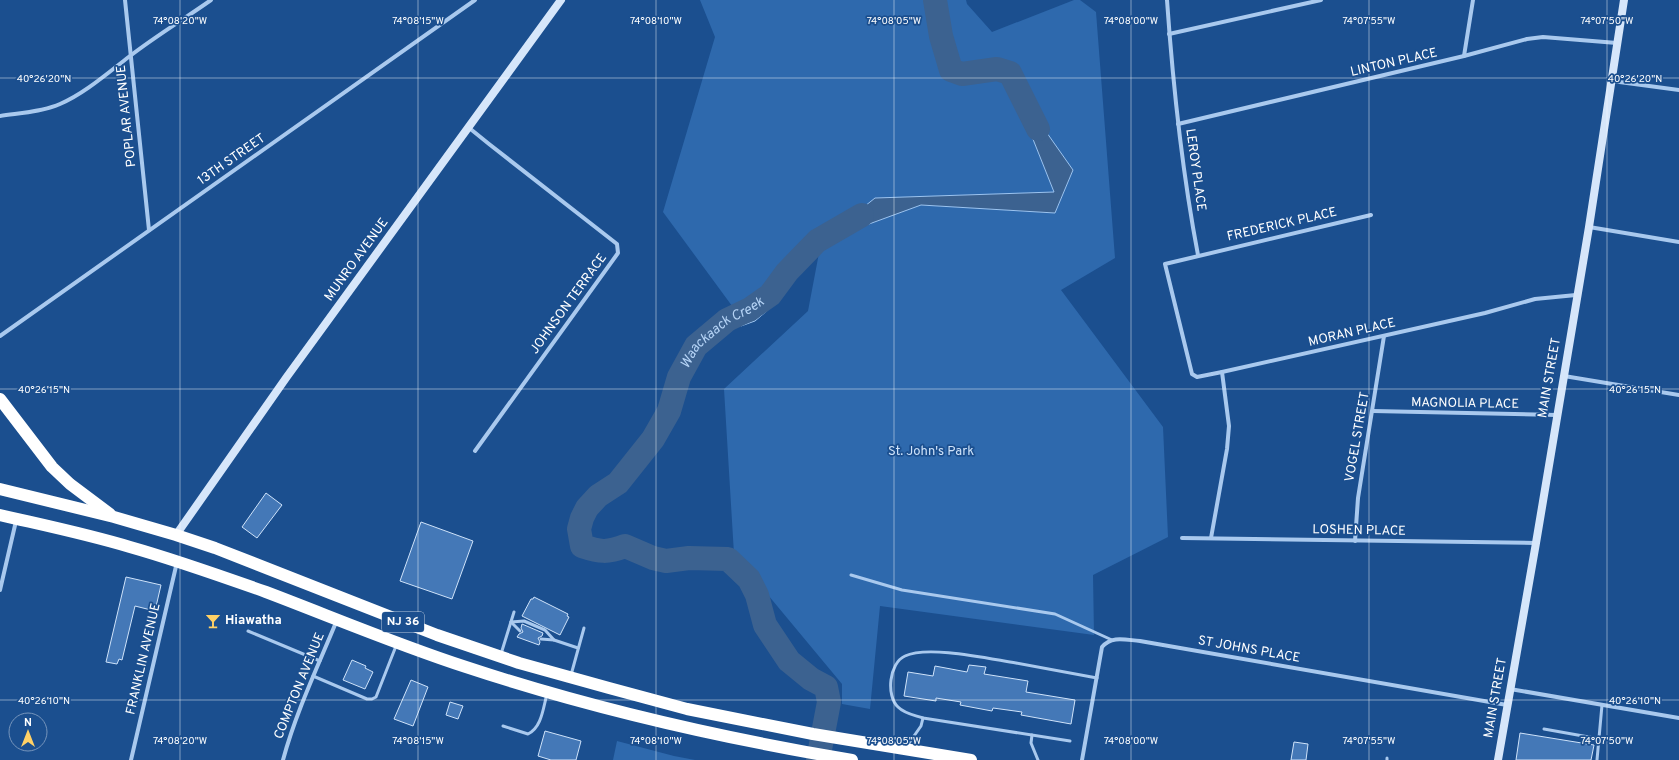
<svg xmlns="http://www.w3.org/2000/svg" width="1679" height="760" viewBox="0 0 1679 760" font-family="Overpass,sans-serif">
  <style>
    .green { fill: #2e69ad }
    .water { fill: #3c6290; stroke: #9cc4f0 }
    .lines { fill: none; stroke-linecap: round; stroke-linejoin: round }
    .river { stroke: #3c6290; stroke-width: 24 }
    .building { fill: #4478b7; stroke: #cfe3fa }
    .lane { stroke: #a9c9ee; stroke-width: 3 }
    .street { stroke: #a9c9ee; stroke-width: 4 }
    .secondary { stroke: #d6e6fa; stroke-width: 8 }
    .highway { stroke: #fff; stroke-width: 12 }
    .ticks { fill: none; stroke: #fff; stroke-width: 1; stroke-opacity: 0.45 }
    .labels { text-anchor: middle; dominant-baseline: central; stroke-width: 3.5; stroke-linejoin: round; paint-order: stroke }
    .shield { fill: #1b4f8f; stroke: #bbcadd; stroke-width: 1 }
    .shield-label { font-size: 12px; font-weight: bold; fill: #fff }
    .street-label { font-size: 13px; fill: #fff; stroke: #1b4f8f }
    .park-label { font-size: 13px; fill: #cfe3fa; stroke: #1b4f8f }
    .poi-label { font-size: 13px; font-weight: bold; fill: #fff; stroke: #1b4f8f; text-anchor: start }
    .water-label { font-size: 14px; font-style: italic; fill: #b5d3f5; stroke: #1b4f8f }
    .ticks-label { font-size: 10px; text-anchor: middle; fill: #fff; stroke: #1b4f8f; stroke-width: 3.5; stroke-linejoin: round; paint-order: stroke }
  </style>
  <rect width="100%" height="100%" fill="#1b4f8f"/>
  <g class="green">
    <path d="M700,0H966L967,4L992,32L1074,0H1080L1096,12L1115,258L1061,290L1163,427L1168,537L1093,575L1094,635L880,606L870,709L842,704V684L734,554L724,389L808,311L819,253L850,231L921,205L1055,213L1073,170L1010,81L1054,192L875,198L735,310L663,212L715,37Z"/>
    <path d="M617,741L674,756L695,760H613Z"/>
  </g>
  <path class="water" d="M1009,79L1073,170L1055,213L921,205L850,231L803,263L768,310L755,321L741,326L734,319L735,310L875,198L1054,192Z"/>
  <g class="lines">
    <g class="river">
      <path d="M935,0L941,36L951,70L962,74L997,69L1010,73L1038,129"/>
      <path id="s1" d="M818,760L829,702L826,687L811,679L789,661L765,625L757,595L749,579L728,559L689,558L666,561L653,558L625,546C607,553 600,552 582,546L579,529L582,518L587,508L598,496L618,483L653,439L669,411L679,377L696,346L727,320L750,309L770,295L787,272L817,241L862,215"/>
    </g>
  </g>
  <g class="building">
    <path d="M266,493L282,505L257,538L242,527Z"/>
    <path d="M421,522L473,541L452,599L400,581Z"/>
    <path d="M126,577L161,585L155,611L135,606L122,660L119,659L117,664L106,662Z"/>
    <path d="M534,597L568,614L567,616L569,617L560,635L522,616L531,599H533Z"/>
    <path d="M522,624L543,633L542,636L538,638L540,642L539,645L517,637L519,634L523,632L521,628Z"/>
    <path d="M352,660L366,666L365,668L373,672L365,689L343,680Z"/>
    <path d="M969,665L986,667L984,674L1028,681L1026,692L1075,700L1071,724L1021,715L1022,712L993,708L992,711L960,705L961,702L936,698V701L904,696L908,672L933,676L935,666L967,672Z"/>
    <path d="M411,680L428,687L413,726L394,719Z"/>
    <path d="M450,702L463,706L458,719L446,715Z"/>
    <path d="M545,731L581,741L576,760H551L538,756Z"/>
    <path d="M1520,733L1594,745L1591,760H1516Z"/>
    <path d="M1294,742L1308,744L1306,760H1291Z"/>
  </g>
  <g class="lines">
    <g class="lane">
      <path d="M851,575L902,590L1055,614L1112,640"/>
      <path d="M511,622L524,621L545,630L554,640"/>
      <path d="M511,622L520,631"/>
      <path d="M248,631L320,661"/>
      <path d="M541,639L554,640L578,648"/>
      <path d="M501,654L514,612"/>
      <path d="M571,675L584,628"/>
      <path d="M313,676L367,699H372L376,697L396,646"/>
      <path d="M503,726L528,734C542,727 543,708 547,694"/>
      <path d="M1544,729L1600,739"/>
      <path d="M1032,735L1031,743L1038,760"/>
      <path d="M1070,741L923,718C914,715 905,714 898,707C886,696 889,663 905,656C928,645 990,659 1016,663C1043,668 1070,673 1097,678"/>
      <path d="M907,746L921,726L923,718"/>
      <path d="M1387,760V758"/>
      <path d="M1597,760L1602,705"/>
    </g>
    <g class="street">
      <path d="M125,0L149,230"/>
      <path d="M1167,0C1173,86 1182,171 1198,255"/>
      <path d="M1169,34L1321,0"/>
      <path d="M1464,56L1473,0"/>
      <path d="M1612,81L1679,90"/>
      <path d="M0,116C19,113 42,112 60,104C84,94 109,72 130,56C156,36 184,19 211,0"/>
      <path d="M1178,124L1464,56L1527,39L1543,37L1617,43"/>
      <path d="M468,127L489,144L617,244L618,253L475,451"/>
      <path d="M1371,215L1165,264L1192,374L1197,377L1222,372L1485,313L1535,299L1576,295"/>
      <path d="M1589,227L1679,242"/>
      <path d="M0,336L475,0"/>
      <path d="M1564,376L1679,395"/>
      <path d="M1373,411L1556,415"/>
      <path d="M1182,538L1536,543"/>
      <path d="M1211,538L1227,449L1229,426L1222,372"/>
      <path d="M1355,541L1358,498L1384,336"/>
      <path d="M0,590L16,521"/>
      <path d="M1510,689L1679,718"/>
      <path d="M131,760L177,562"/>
      <path d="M283,760C296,712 318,666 337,620"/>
      <path d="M1082,760L1102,647C1112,635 1126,640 1140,641L1507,705"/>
    </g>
    <g class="secondary">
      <path d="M176,535L286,378L561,0"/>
      <path d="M1498,760L1536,543L1589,227L1624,0"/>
    </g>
    <g class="highway">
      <path d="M0,399L52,467L70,484L110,514"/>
      <path d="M0,489L114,517L176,535L215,548L437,635L519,663L609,688L687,709L813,734L971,760"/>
      <path d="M0,515C43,525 87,534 130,547C176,560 221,576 266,592C332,617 398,645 466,667C593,709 721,738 852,760"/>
    </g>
  </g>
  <path class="ticks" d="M180,0V760M418,0V760M656,0V760M894,0V760M1131,0V760M1369,0V760M1607,0V760M0,78H1679M0,389H1679M0,700H1679"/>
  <defs>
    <g id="bar-bare" transform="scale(1.2)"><path d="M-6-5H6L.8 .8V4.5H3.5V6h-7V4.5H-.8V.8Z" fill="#ffd166" stroke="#1b4f8f" stroke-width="2.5" paint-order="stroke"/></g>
  </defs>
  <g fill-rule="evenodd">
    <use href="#bar-bare" x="213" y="621"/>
  </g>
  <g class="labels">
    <rect class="shield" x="382" y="612" width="42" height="20" rx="3"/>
    <g class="shield-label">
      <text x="403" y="622">NJ 36</text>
    </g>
    <g class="street-label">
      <text transform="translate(1394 63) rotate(-13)">LINTON PLACE</text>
      <text transform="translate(127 116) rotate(-96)">POPLAR AVENUE</text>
      <text transform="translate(232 160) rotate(-35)">13TH STREET</text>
      <text transform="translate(1195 170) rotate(82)">LEROY PLACE</text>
      <text transform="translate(1282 225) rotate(-13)">FREDERICK PLACE</text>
      <text transform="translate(357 260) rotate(-54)">MUNRO AVENUE</text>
      <text transform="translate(569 304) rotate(-54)">JOHNSON TERRACE</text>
      <text transform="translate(1352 333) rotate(-13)">MORAN PLACE</text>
      <text transform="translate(1550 378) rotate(-80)">MAIN STREET</text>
      <text transform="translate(1465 404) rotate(1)">MAGNOLIA PLACE</text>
      <text transform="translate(1358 437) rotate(-80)">VOGEL STREET</text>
      <text transform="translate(1359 531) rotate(1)">LOSHEN PLACE</text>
      <text transform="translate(1249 650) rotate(10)">ST JOHNS PLACE</text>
      <text transform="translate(144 659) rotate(-77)">FRANKLIN AVENUE</text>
      <text transform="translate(300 686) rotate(-68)">COMPTON AVENUE</text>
      <text transform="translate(1496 698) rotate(-80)">MAIN STREET</text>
    </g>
    <g class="park-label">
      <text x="931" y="452">St. John's Park</text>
    </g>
    <g class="poi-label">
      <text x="225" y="621">Hiawatha</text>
    </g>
    <g class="water-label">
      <text stroke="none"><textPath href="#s1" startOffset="659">Waackaack Creek</textPath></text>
    </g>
  </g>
  <g class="ticks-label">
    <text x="180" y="24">74°08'20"W</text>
    <text x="418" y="24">74°08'15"W</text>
    <text x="656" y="24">74°08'10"W</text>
    <text x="894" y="24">74°08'05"W</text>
    <text x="1131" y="24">74°08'00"W</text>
    <text x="1369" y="24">74°07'55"W</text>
    <text x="1607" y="24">74°07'50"W</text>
    <text x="44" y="82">40°26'20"N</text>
    <text x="1635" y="82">40°26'20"N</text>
    <text x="44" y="393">40°26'15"N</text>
    <text x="1635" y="393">40°26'15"N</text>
    <text x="44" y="704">40°26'10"N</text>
    <text x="1635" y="704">40°26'10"N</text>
    <text x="180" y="744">74°08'20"W</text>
    <text x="418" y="744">74°08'15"W</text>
    <text x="656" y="744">74°08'10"W</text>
    <text x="894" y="744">74°08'05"W</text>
    <text x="1131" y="744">74°08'00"W</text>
    <text x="1369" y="744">74°07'55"W</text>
    <text x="1607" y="744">74°07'50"W</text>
  </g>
  <g transform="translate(28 732)"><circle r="19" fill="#1b4f8f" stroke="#7695bc"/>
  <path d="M0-3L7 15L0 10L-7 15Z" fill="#ffd166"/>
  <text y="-6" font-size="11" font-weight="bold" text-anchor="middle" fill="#ffffff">N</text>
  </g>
</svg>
